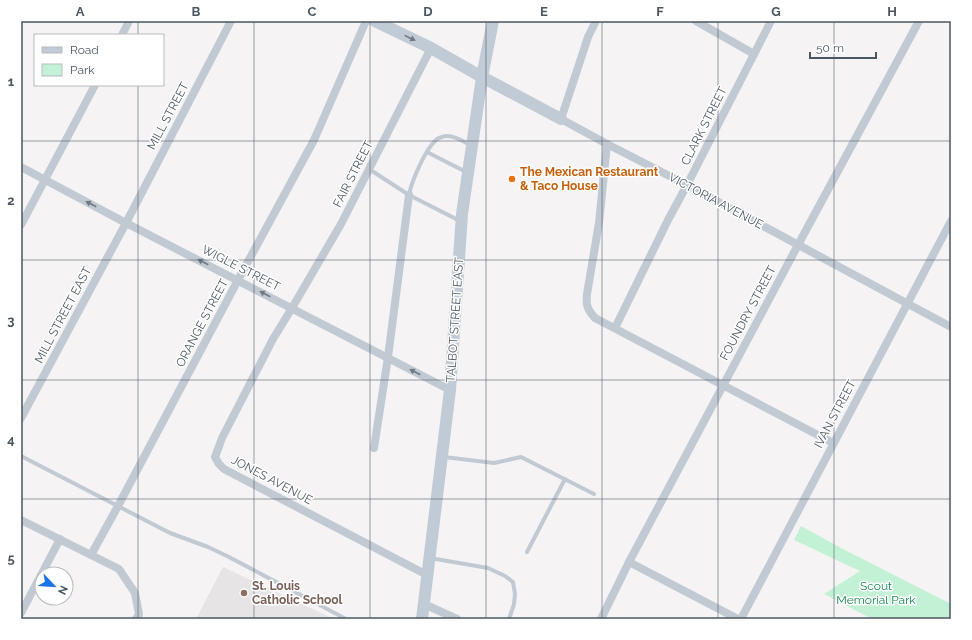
<svg xmlns="http://www.w3.org/2000/svg" width="972" height="640" viewBox="0 0 972 640" font-family="Raleway,sans-serif">
  <style>
    .education { fill: #e6e4e5 }
    .green { fill: #c3f1d5 }
    .lines { fill: none; stroke-linecap: round; stroke-linejoin: round }
    .lane { stroke: #c1cad2; stroke-width: 4 }
    .street { stroke: #c1cad2; stroke-width: 8 }
    .secondary { stroke: #c1cbd6; stroke-width: 12 }
    .oneway { fill: #6e7984 }
    .oneway2 { fill: #6e7983 }
    .grid { fill: none; stroke: #4a5661; stroke-width: 1; stroke-opacity: 0.55 }
    .food-dot { fill: #e8710a; stroke: #fff; stroke-width: 1.5 }
    .education-dot { fill: #8d6e63; stroke: #fff; stroke-width: 1.5 }
    .labels { text-anchor: middle; dominant-baseline: central; stroke-width: 3; stroke-linejoin: round; paint-order: stroke }
    .street-label { font-size: 12px; fill: #4a5661; stroke: #fff }
    .food-label { font-size: 12px; font-weight: bold; fill: #c56008; stroke: #fff; text-anchor: start }
    .education-label { font-size: 12px; font-weight: bold; fill: #785e54; stroke: #fff; text-anchor: start }
    .park-label { font-size: 12px; fill: #17864f; stroke: #fff }
    .neatline { fill: none; stroke: #4a5661; stroke-width: 1.5 }
    .grid-label { font-size: 13px; text-anchor: middle; font-weight: bold; fill: #4a5661 }
  </style>
  <rect width="100%" height="100%" fill="#f5f3f3"/>
  <path class="education" d="M223,567L334,619H196Z"/>
  <path class="green" d="M801,526L843,549L951,604V619H872L824,594L860,571L794,540Z"/>
  <g class="lines">
    <g class="lane">
      <path d="M427,152L466,172"/>
      <path d="M369,169L409,195L460,221"/>
      <path d="M409,195C412,180 425,150 436,140C438,138 444,136 447,136C456,136 463,141 470,145"/>
      <path d="M21,456L170,533L208,547L227,556L346,619"/>
      <path d="M444,457L494,463L521,457L594,494"/>
      <path d="M527,552L565,479"/>
      <path d="M430,558L488,568L505,576L513,582L515,594L514,604L509,619"/>
    </g>
    <g class="street">
      <path d="M596,21L588,37L561,119L607,144L687,185L951,327"/>
      <path d="M696,21L754,54"/>
      <path d="M122,35L129,21"/>
      <path d="M607,144L599,223L587,294C586,306 587,309 595,318L833,443"/>
      <path d="M21,167L126,223L450,390"/>
      <path d="M21,225L95,85"/>
      <path d="M615,328L668,220L687,185L771,21"/>
      <path d="M21,418L126,223L231,21"/>
      <path d="M374,448L388,357L409,195"/>
      <path d="M21,520L119,569L135,593L139,614L136,619"/>
      <path d="M91,555L118,506L238,280L314,140L366,21"/>
      <path d="M629,562L738,619"/>
      <path d="M427,575L224,469L219,464L215,457L218,449L222,438L273,339L292,308L341,224L431,48"/>
      <path d="M424,604L457,619"/>
      <path d="M21,613L60,539"/>
      <path d="M601,619L629,562L798,245L919,21"/>
      <path d="M741,619L951,221"/>
    </g>
    <g class="secondary">
      <path d="M375,21L431,48L482,77L561,119"/>
      <path d="M422,619L450,390L462,214L482,77L493,21"/>
    </g>
  </g>
  <defs><path id="oneway-solid" d="M-6-.8H1V-3.2L6.5 0L1 3.2V.8H-6Z"/></defs>
  <use class="oneway" href="#oneway-solid" transform="translate(410 38) rotate(26)"/>
  <g class="oneway2">
    <use href="#oneway-solid" transform="translate(91 204) rotate(-152)"/>
    <use href="#oneway-solid" transform="translate(203 262) rotate(-153)"/>
    <use href="#oneway-solid" transform="translate(265 294) rotate(-152)"/>
    <use href="#oneway-solid" transform="translate(415 372) rotate(-152)"/>
  </g>
  <path class="grid" d="M138,21V35M254,21V619M370,21V619M486,21V619M602,21V619M718,21V619M834,21V619M138,85V619M21,141H951M21,260H951M21,380H951M21,499H951"/>
  <circle class="food-dot" cx="512" cy="179" r="4"/>
  <circle class="education-dot" cx="244" cy="593" r="4"/>
  <g class="labels">
    <g class="street-label">
      <text transform="translate(168 116) rotate(-62)">MILL STREET</text>
      <text transform="translate(704 126) rotate(-63)">CLARK STREET</text>
      <text transform="translate(353 174) rotate(-63)">FAIR STREET</text>
      <text transform="translate(716 201) rotate(28)">VICTORIA AVENUE</text>
      <text transform="translate(241 268) rotate(27)">WIGLE STREET</text>
      <text transform="translate(748 313) rotate(-62)">FOUNDRY STREET</text>
      <text transform="translate(63 315) rotate(-62)">MILL STREET EAST</text>
      <text transform="translate(455 320) rotate(-86)">TALBOT STREET EAST</text>
      <text transform="translate(202 323) rotate(-62)">ORANGE STREET</text>
      <text transform="translate(835 414) rotate(-62)">IVAN STREET</text>
      <text transform="translate(272 480) rotate(28)">JONES AVENUE</text>
    </g>
    <g class="food-label">
      <text x="520" y="172">The Mexican Restaurant<tspan x="520" dy="14">&amp; Taco House</tspan></text>
    </g>
    <g class="education-label">
      <text x="252" y="586">St. Louis<tspan x="252" dy="14">Catholic School</tspan></text>
    </g>
    <g class="park-label">
      <text x="876" y="586">Scout<tspan x="876" dy="14">Memorial Park</tspan></text>
    </g>
  </g>
  <rect width="972" height="640" fill="none" stroke="#ffffff" stroke-width="44"/>
  <rect x="34" y="34" width="130" height="52" fill="#ffffff" stroke="#b7bbc0"/>
  <rect x="42" y="47" width="20" height="6" fill="#c1cbd6" stroke="#b7bbc0"/>
  <text x="70" y="54" font-size="12" fill="#4a5661">Road</text>
  <rect x="42" y="64" width="20" height="12" fill="#c3f1d5" stroke="#b7bbc0"/>
  <text x="70" y="74" font-size="12" fill="#4a5661">Park</text>
  <g transform="translate(54 586) rotate(115)"><circle r="19" fill="#ffffff" stroke="#b7bbc0"/>
  <path d="M0-3L7 15L0 10L-7 15Z" fill="#1a73e8"/>
  <text y="-6" font-size="11" font-weight="bold" text-anchor="middle" fill="#4a5661">N</text>
  </g>
  <path d="M810 52v6h66v-6" fill="none" stroke="#4a5661" stroke-width="2"/>
  <text x="816" y="52" font-size="12" fill="#4a5661" stroke="#ffffff" stroke-width="3" paint-order="stroke">50 m</text>
  <rect x="22" y="22" width="928" height="596" class="neatline"/>
  <g class="grid-label">
    <text x="80" y="16">A</text>
    <text x="196" y="16">B</text>
    <text x="312" y="16">C</text>
    <text x="428" y="16">D</text>
    <text x="544" y="16">E</text>
    <text x="660" y="16">F</text>
    <text x="776" y="16">G</text>
    <text x="892" y="16">H</text>
    <text x="11" y="86">1</text>
    <text x="11" y="205">2</text>
    <text x="11" y="325">3</text>
    <text x="11" y="444">4</text>
    <text x="11" y="563">5</text>
  </g>
</svg>
